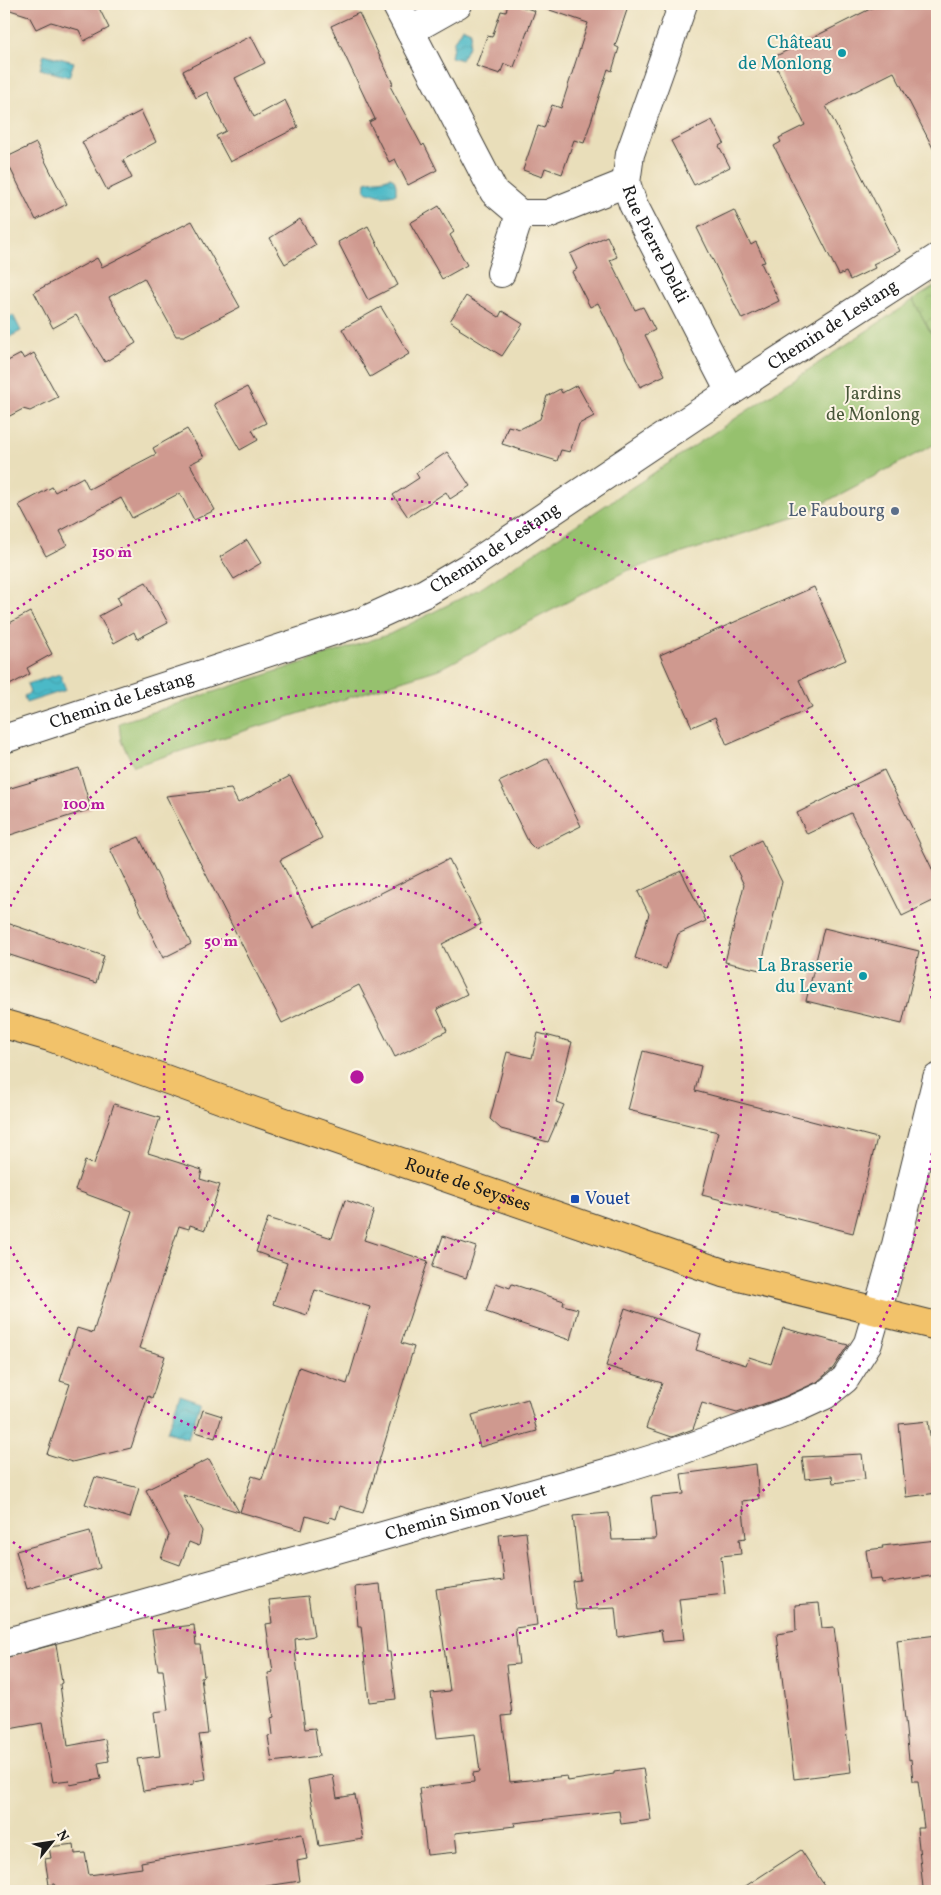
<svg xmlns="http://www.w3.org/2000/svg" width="941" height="1895" viewBox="0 0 941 1895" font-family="Vollkorn,serif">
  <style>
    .park { fill: url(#park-crowns); stroke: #596e45 }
    .garden { fill: #96c16e; stroke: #596e45 }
    .water { fill: url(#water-waves); stroke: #346a72 }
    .building { fill: #cf998f }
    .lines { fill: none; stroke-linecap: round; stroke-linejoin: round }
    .minor-casing { stroke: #3b3934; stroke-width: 30 }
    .major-casing { stroke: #3b3934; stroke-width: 30 }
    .minor { stroke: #fff; stroke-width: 28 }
    .major { stroke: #f2c26a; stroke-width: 28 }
    .ring { fill: none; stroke: #b5179e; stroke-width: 2.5; stroke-dasharray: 2.5 5 }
    .culture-dot { fill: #0f9aa8; stroke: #fcf5e5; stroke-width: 2 }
    .service-dot { fill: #5c6f8a; stroke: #fcf5e5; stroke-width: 2 }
    .transit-dot { fill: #1a4fb4; stroke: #fcf5e5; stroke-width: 2 }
    .labels { text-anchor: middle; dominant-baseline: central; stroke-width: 4; stroke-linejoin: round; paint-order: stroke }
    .culture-label { font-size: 18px; fill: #0d838f; stroke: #fcf5e5; text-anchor: end }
    .street-label { font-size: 18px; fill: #1c1c1c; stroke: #fcf5e5 }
    .park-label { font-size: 18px; fill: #475639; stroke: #fcf5e5 }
    .service-label { font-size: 18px; fill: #4e5e75; stroke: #fcf5e5; text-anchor: end }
    .transit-label { font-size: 18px; fill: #164399; stroke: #fcf5e5; text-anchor: start }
    .centre { fill: #b5179e; stroke: #fcf5e5; stroke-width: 2.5 }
    .ring-label { font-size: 15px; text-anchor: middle; font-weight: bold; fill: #b5179e; stroke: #fcf5e5; stroke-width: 4; stroke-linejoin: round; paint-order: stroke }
  </style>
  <defs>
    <pattern id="park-crowns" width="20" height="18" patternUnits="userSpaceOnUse" patternTransform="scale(1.25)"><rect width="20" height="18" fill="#96c16e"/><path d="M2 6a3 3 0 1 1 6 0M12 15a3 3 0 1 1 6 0" fill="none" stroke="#81a55f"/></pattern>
    <pattern id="water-waves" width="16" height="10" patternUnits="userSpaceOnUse" patternTransform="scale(1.25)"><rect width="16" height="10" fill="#4cb9c7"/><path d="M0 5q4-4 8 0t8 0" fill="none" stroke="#429eaa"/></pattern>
  </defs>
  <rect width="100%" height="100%" fill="#fcf5e5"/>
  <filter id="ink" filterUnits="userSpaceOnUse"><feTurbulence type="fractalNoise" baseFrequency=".02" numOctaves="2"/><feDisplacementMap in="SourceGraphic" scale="10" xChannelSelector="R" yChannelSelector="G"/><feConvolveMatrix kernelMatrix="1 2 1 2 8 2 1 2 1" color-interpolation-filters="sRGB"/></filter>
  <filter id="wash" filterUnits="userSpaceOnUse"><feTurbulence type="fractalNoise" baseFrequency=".0096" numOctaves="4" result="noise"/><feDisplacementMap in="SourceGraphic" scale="20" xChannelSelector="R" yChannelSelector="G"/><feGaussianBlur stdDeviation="1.12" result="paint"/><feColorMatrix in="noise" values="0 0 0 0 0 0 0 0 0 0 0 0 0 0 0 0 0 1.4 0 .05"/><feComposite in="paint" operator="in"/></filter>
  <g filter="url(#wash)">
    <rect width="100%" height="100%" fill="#e9deba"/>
    <path class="park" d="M937,285V344L913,300Z"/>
    <path class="garden" d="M913,300L937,344V443L799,516L626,571L442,668L134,766L121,741L119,723L390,634L483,587Z"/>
    <g class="water">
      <path d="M462,27L471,31L469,46L461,60L451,57L454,41Z"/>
      <path d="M44,54L74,62L69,77L40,69Z"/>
      <path d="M390,177L394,179L396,185V194L382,196L365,191L366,182C375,179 381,181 390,177Z"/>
      <path d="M13,315L21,331L4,340V320Z"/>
      <path d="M60,674L66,690L26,703L24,696L30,693L27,684Z"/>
      <path d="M180,1394L201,1401L188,1439L167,1432Z"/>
    </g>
    <g id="blocks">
      <g class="building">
        <path d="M8,4H93L89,5L99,8L109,28L84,41L79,30L51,22L36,29L29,16L7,9Z"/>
        <path d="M508,4H515L535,11L514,67L504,64L500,74L476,66L487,36L492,37L501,11L506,12Z"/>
        <path d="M542,4H629L615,46L619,48L612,71L608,69L584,143L574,140L562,174L545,168L542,177L523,170L538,126L544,128L552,105L561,108L588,23L541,7Z"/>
        <path d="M880,4H937V156L894,72L826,106L900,251L873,264L875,268L850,280L846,272L839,275L774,146L781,142L779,138L805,125L772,58Z"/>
        <path d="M359,13L393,84L390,86L422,146L424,144L437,170L408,185L395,159L389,162L369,122L375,119L331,26Z"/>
        <path d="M251,36L265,63L235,78L254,117L285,100L298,127L230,162L216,136L226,131L207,92L196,98L183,71Z"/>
        <path d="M141,111L156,142L123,160L132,178L107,190L82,142Z"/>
        <path d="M712,120L724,143L719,146L730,167L694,185L671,141Z"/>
        <path d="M36,143L67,204L36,220L5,158Z"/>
        <path d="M439,206L454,232L450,235L467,265L442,279L410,223Z"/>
        <path d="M734,210L751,245L756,242L765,262L761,263L779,301L742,319L697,228Z"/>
        <path d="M300,219L316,245L285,264L270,238Z"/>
        <path d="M192,221L240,307L184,336H176L144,278L109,297L136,343L105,362L76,315L53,328L34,292L97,258L102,267Z"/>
        <path d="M368,226L398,285L368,300L338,242Z"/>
        <path d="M607,236L617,257L610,260L635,310L643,307L655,330L645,335L665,375L640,387L598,303L590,307L572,272L577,269L570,254Z"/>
        <path d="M466,296L499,317L502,311L523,324L502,356L459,329L460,328L450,321Z"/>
        <path d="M381,307L409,354L370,377L342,329Z"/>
        <path d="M34,353L58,397L30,411L23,409L4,419V363L21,354L24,359Z"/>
        <path d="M577,385L594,416L579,424L570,452L561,450L557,461L502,444L508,426L520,429L540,419L547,396L560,389L562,393Z"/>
        <path d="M247,387L266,423L252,430L258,440L240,450L214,404Z"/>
        <path d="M187,429L204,457L190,464L215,510L194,520L180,493L132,518L121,498L60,531L67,545L46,556L19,505L52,487L55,492L83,477L89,489L156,454L153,448Z"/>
        <path d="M447,452L470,486L450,499L446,492L408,517L393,495L419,478L416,473Z"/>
        <path d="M247,540L261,563L234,579L220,557Z"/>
        <path d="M146,582L168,623L137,639L134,632L114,643L99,616L121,604L117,597Z"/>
        <path d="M814,587L846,660L799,680L812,708L727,745L715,717L692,727L660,655Z"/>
        <path d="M30,612L52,654L27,668L30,674L4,688V626Z"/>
        <path d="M548,758L581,826L535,849L529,843L499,782Z"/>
        <path d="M79,768L91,809L4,837V790Z"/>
        <path d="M884,770L937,879V899L902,916L851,813L807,834L797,813Z"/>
        <path d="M290,776L322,838L280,860L315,926L449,859L481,924L442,944L467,994L437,1009L447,1031L395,1057L359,985L282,1023L166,796L231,789L238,803Z"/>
        <path d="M139,837L191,944L163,958L110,849Z"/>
        <path d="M761,840L782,882L760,970L725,962L744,885L730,856Z"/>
        <path d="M681,871L706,921L678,934L666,969L635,958L649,914L638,892Z"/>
        <path d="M4,922L104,956L96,983L4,953Z"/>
        <path d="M824,928L919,951L902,1024L806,1001Z"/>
        <path d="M538,1033L572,1042L556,1102L564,1105L548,1142L501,1129L490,1119L507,1052L532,1058Z"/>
        <path d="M643,1051L701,1066L695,1091L877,1138L853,1233L702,1195L718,1132L628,1110Z"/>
        <path d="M114,1104L160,1118L148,1153L202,1170L200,1179L220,1185L205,1230L190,1225L189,1229L179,1226L139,1348L165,1356L152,1398L148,1396L131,1448L72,1462L47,1454L70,1384L60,1381L77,1328L93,1333L132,1211L75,1190L85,1161L94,1164Z"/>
        <path d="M345,1200L374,1210L364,1240L428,1261L401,1343L414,1347L363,1513L340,1506L336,1519L331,1517L329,1523L306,1516L302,1530L240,1512L252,1476L262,1479L299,1367L347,1384L370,1307L315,1290L307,1315L273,1304L287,1263L256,1252L268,1218L332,1238Z"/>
        <path d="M443,1236L476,1247L466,1278L432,1267Z"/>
        <path d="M496,1283L510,1288L512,1284L564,1301L563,1305L578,1309L570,1340L486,1312Z"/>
        <path d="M625,1308L701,1334L696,1350L746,1365L749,1357L771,1364L783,1328L848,1345L833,1368L817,1382L784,1397L737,1413L702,1403L693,1429L672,1437L646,1428L662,1383L606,1366Z"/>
        <path d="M528,1399L537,1431L480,1447L472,1415Z"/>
        <path d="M203,1410L222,1416L215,1438L196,1432Z"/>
        <path d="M928,1421L935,1473H937V1493L906,1497L899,1424Z"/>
        <path d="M862,1454L865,1479L833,1483L832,1476L805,1479L802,1457Z"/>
        <path d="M209,1459L239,1512L183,1495L202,1531L199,1546L189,1542L180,1565L161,1558L169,1535L146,1490Z"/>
        <path d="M756,1464L759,1499L742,1501L746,1538L739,1539L741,1554L721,1556L725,1594L679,1599L684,1640L663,1642L661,1630L618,1637L615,1608L576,1610L572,1581L580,1580L573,1516L609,1513L612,1540L656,1539L651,1497L684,1494L681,1474Z"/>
        <path d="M95,1477L139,1488L130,1518L85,1504Z"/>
        <path d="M90,1531L100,1568L27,1589L16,1551Z"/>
        <path d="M526,1532L537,1625L515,1628L519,1664L506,1665L512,1715L502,1716L510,1782L567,1776L568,1781L614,1774V1772L643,1768L651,1820L621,1824L619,1811L514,1823L515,1826L455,1833L457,1852L427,1855L419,1788L474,1782L473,1773L480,1772L475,1734L437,1738L431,1693L450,1691L436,1589L504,1580L499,1535Z"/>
        <path d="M937,1540V1575L882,1583L881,1579L870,1580L866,1550L883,1548L882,1546Z"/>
        <path d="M380,1584L387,1652H390L396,1699L369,1702L361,1626H358L355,1587Z"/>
        <path d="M308,1596L314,1636L295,1639L296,1651H295L305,1729L315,1728L319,1756L272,1762L268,1736L273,1735L271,1718L274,1717L268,1673L273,1672L266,1624L272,1623L269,1600Z"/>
        <path d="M819,1603L822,1628L834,1627L851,1772L794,1779L777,1634L796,1631L795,1605Z"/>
        <path d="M194,1625L196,1645H200L204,1676L201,1677L208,1734L199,1735L206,1779L194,1781V1784L143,1791L137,1759L160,1756L154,1712L168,1710L163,1670H158L152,1630Z"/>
        <path d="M937,1635V1887L923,1888L917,1828H924L918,1781H913L911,1759L909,1760L897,1640Z"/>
        <path d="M56,1644L62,1683L60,1684L68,1746L105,1739L109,1761L98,1763L101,1779L70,1785L69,1780L53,1782L42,1723L4,1730V1658Z"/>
        <path d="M333,1775L337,1798L355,1795L363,1839L319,1846L308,1780Z"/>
        <path d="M302,1834L307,1859L297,1861L300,1881L234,1891H56L55,1884L49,1885L45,1859L51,1858L49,1847L74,1844L75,1854L85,1853L89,1875L142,1868L141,1862Z"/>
        <path d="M801,1850L828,1891H738Z"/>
      </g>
    </g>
  </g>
  <g filter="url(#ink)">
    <use href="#blocks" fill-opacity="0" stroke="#3b3934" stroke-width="1"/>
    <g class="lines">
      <g class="minor-casing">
        <g id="minor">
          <path d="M396,4L494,192L520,214H548L626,183"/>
          <path id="s1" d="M683,4L630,154L626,183L633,204L730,392"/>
          <path d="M410,31L458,4"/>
          <path d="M501,273L520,214"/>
          <path id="s2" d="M4,739L364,621L425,593L469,567L730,392L937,258"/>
          <path id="s3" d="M4,1643L620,1469L685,1449L790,1411L825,1395L845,1379L868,1343L894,1253L937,1078"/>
        </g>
      </g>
      <g class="major-casing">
        <g id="major">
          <path id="s4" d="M4,1024L50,1037L253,1111L723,1273L937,1326"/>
        </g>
      </g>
      <use href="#minor" class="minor"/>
      <use href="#major" class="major"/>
    </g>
  </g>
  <g class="ring">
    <circle cx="357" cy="1077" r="193"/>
    <path d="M4 920A386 386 0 1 1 4 1234"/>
    <path d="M5 618A579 579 0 1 1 5 1536"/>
  </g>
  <g class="culture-dot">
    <circle cx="842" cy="53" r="5"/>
    <circle cx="863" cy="976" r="5"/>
  </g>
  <circle class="service-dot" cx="895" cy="511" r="5"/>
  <rect class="transit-dot" x="570" y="1194" width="10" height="10" rx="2.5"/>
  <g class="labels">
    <g class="culture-label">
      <text x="832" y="43">Château<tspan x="832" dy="21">de Monlong</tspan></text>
      <text x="853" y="966">La Brasserie<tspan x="853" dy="21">du Levant</tspan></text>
    </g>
    <g class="street-label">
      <text stroke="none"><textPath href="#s1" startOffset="256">Rue Pierre Deldi</textPath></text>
      <text stroke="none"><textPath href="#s2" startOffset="934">Chemin de Lestang</textPath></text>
      <text stroke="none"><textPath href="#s2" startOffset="529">Chemin de Lestang</textPath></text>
      <text stroke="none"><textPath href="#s2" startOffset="124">Chemin de Lestang</textPath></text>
      <text stroke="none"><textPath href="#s4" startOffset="491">Route de Seysses</textPath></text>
      <text stroke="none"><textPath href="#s3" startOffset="480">Chemin Simon Vouet</textPath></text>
    </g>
    <g class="park-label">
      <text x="873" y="394">Jardins<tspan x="873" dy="21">de Monlong</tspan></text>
    </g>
    <g class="service-label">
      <text x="885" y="511">Le Faubourg</text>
    </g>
    <g class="transit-label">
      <text x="585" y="1199">Vouet</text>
    </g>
  </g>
  <circle cx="357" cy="1077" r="8" class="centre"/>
  <g class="ring-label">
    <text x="112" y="557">150 m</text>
    <text x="84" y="809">100 m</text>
    <text x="221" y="946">50 m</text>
  </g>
  <rect width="941" height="1895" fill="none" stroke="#fcf5e5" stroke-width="20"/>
  <g transform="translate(52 1842) rotate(60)" stroke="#fcf5e5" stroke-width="4" paint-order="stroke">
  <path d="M0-4L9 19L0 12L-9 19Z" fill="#1c1c1c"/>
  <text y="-8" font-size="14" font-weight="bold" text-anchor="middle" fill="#1c1c1c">N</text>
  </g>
</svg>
